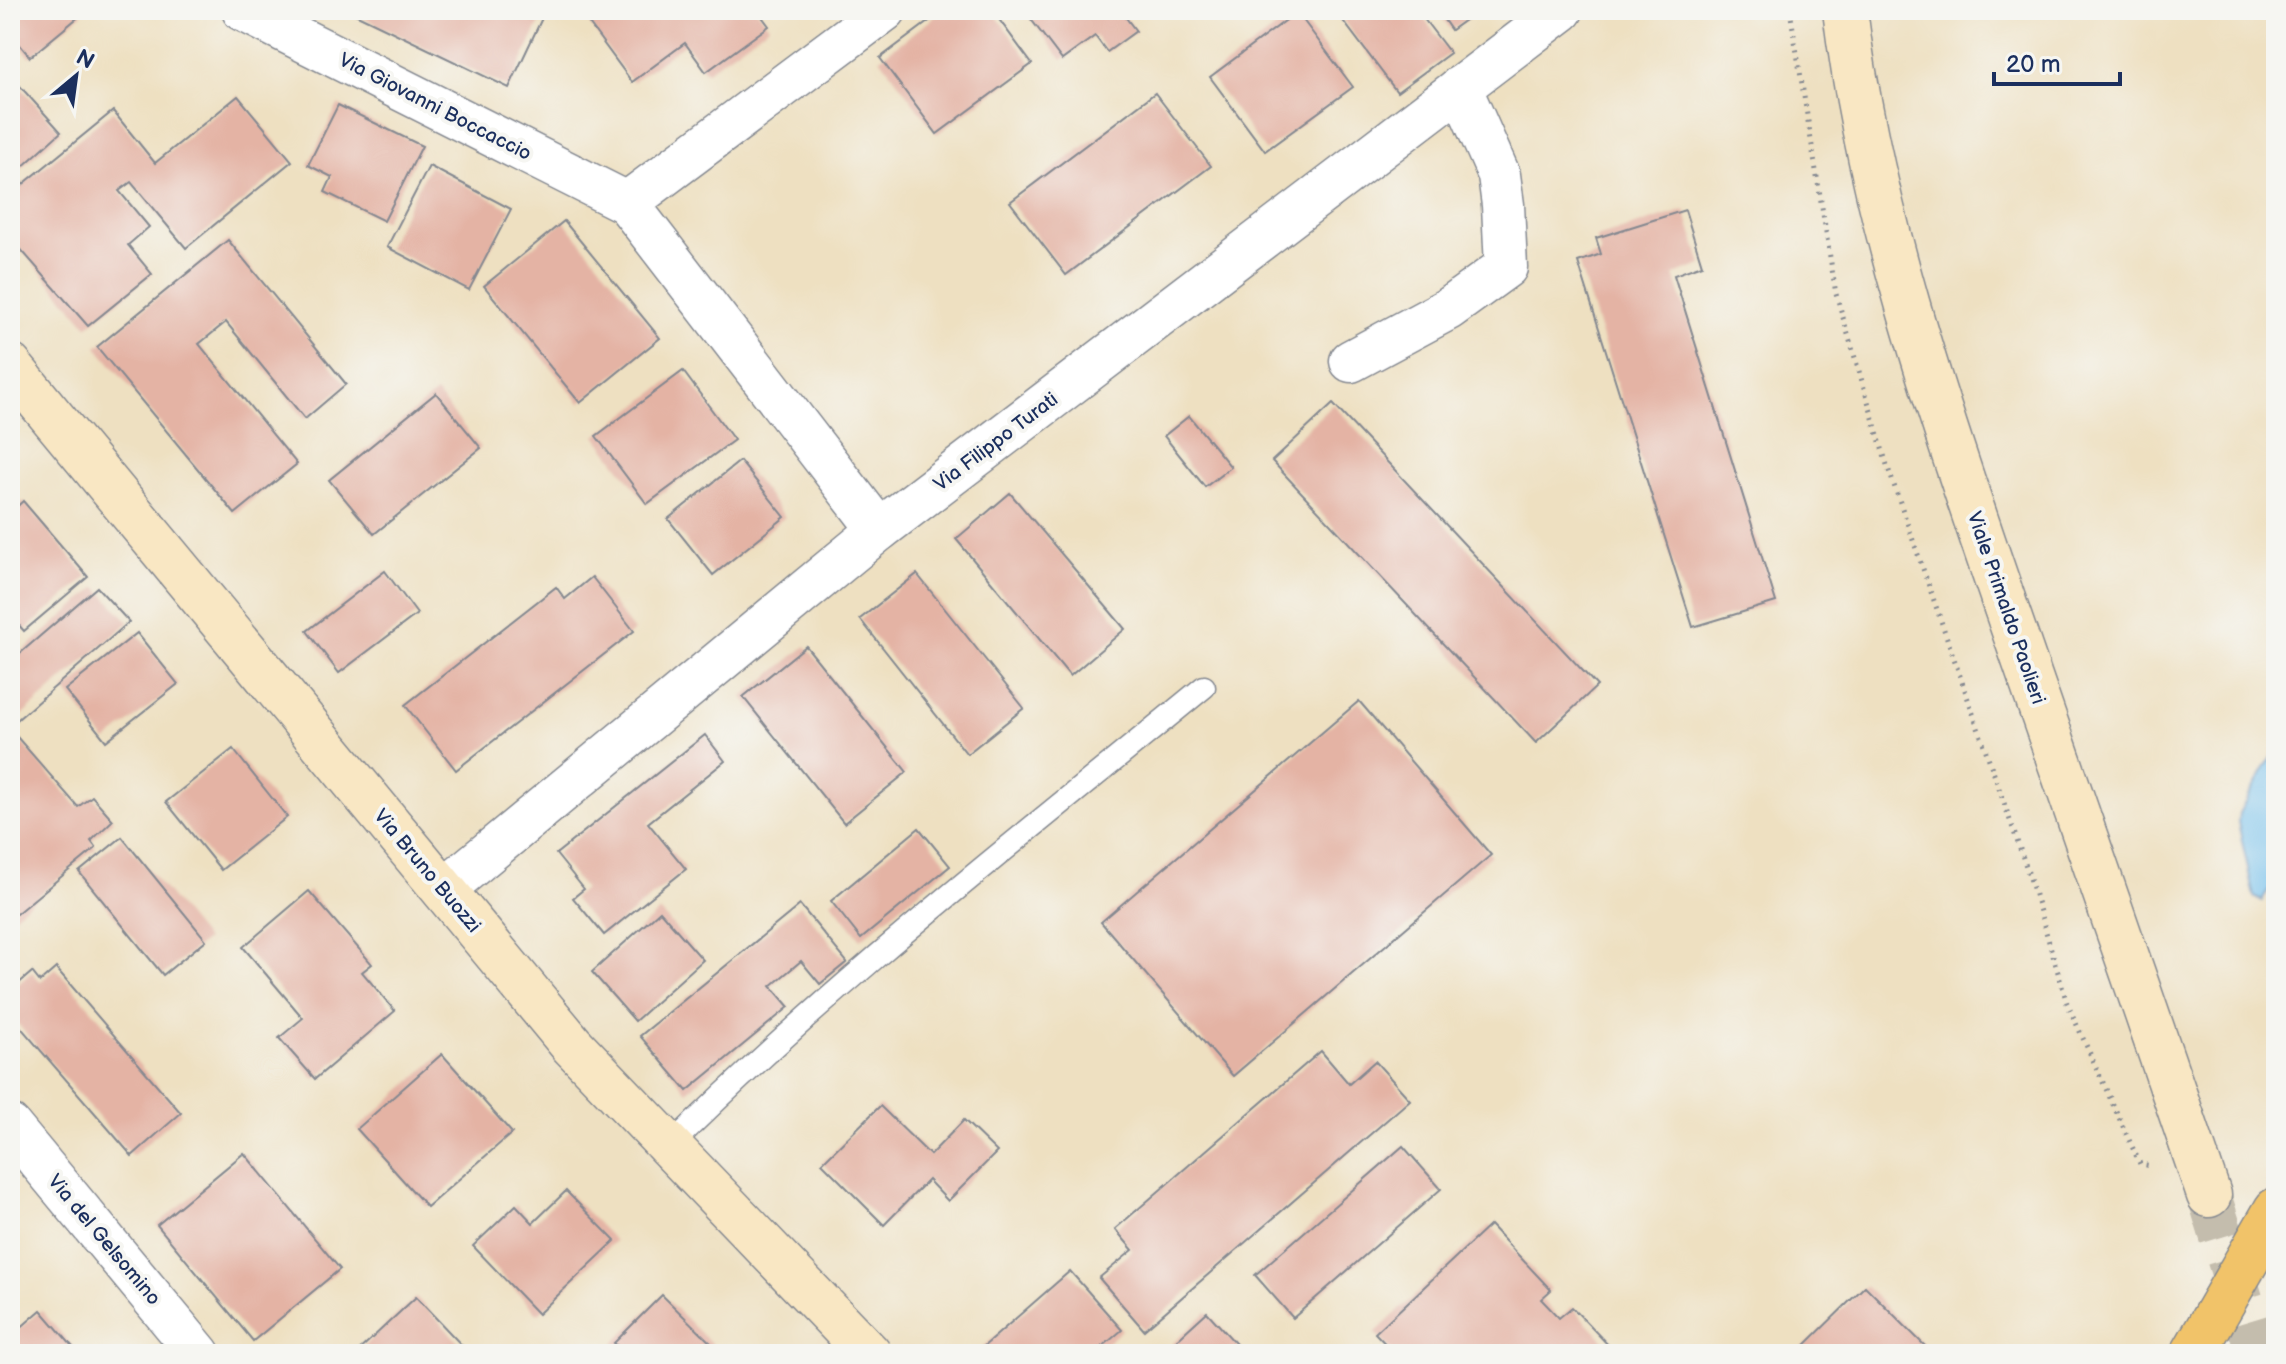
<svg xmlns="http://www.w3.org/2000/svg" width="2286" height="1364" viewBox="0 0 2286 1364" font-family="'Balsamiq Sans',sans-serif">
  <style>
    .water { fill: #73c0ed; stroke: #4778a6; stroke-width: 2 }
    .building { fill: #e4b3a4 }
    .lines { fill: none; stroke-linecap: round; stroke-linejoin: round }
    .secondary-tunnel { stroke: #c4bdad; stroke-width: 44; stroke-dasharray: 44 22; stroke-linecap: butt }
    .lane-casing { stroke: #848890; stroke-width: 25 }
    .street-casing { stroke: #848890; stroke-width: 45 }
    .secondary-casing { stroke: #848890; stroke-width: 47 }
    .highway-casing { stroke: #848890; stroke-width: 47 }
    .path { stroke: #848890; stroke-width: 5; stroke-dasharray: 2 6; stroke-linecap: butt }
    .lane { stroke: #fff; stroke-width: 22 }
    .street { stroke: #fff; stroke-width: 42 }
    .secondary { stroke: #f9e7c3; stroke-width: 44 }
    .highway { stroke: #f1c369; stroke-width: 44 }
    .labels { text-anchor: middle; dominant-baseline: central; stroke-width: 8; stroke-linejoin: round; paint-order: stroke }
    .street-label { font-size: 20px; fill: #1b2f5e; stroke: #f6f6f2 }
  </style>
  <rect width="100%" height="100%" fill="#f6f6f2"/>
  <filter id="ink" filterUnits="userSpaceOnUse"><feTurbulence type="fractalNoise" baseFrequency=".0125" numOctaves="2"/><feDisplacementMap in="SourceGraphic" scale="16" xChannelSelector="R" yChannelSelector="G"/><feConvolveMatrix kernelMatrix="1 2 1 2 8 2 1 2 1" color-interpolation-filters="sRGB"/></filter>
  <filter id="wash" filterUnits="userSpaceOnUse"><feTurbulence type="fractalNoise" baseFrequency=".006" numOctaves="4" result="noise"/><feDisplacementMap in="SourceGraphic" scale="32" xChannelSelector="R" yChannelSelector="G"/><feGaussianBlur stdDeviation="1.8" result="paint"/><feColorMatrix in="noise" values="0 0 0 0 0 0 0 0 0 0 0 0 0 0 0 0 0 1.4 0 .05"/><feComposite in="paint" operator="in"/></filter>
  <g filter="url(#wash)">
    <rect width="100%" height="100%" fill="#eee0c1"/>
    <path class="water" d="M2276,749V879L2262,901L2254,897L2238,822L2239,813Z"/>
    <g id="blocks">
      <g class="building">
        <path d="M10,10H79L82,14L30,57L10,33Z"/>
        <path d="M347,10H531L543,16L509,88Z"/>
        <path d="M579,10H757L769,26L706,72L685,43L632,82Z"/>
        <path d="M944,10H992L1032,64L937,134L880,58Z"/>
        <path d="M1024,10H1120L1136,31L1107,52L1095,36L1062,60Z"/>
        <path d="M1335,10H1417L1450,53L1397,92Z"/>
        <path d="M1437,10H1479L1451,30Z"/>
        <path d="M1297,12L1353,87L1265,151L1210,77Z"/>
        <path d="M19,85L61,132L10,178V94Z"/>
        <path d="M1155,93L1211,166L1066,275L1010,202Z"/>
        <path d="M238,96L292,161L186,248L131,182L119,191L149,227L128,245L152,274L88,326L10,237V195L113,111L155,163Z"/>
        <path d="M338,105L422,146L384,221L325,192L332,177L308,165Z"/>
        <path d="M429,166L511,209L469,290L387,247Z"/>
        <path d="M1685,210L1702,265L1674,275L1776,602L1693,627L1578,262L1601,254L1596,238Z"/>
        <path d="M564,221L660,338L580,403L484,286Z"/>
        <path d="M228,240L346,384L305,419L226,322L199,344L297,464L235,514L97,347Z"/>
        <path d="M683,371L734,440L647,504L596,436Z"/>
        <path d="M436,393L481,448L374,534L329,480Z"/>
        <path d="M1333,404L1597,686L1536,743L1272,461Z"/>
        <path d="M1189,416L1231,467L1205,487L1164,436Z"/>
        <path d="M740,461L785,517L713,575L668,519Z"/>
        <path d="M1010,493L1125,629L1070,676L956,539Z"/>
        <path d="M23,501L88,577L24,631L10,615V513Z"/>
        <path d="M385,571L417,614L339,673L307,631Z"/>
        <path d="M917,574L1024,708L967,754L860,619Z"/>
        <path d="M592,577L634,631L456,770L405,705L556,587L565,599Z"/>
        <path d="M97,587L129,622L10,726V662Z"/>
        <path d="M137,633L178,684L106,741L65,690Z"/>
        <path d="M806,646L907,772L844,823L743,697Z"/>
        <path d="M1359,701L1491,855L1233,1076L1101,922Z"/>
        <path d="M10,729L78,807L92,796L113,820L91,841L96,848L10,919Z"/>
        <path d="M705,735L725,761L648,823L686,869L604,935L573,898L584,889L556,854Z"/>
        <path d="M233,749L287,817L221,870L166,802Z"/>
        <path d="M919,828L950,866L861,939L831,901Z"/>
        <path d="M122,837L206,940L163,975L79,872Z"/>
        <path d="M309,891L372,964L362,972L395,1011L315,1079L279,1038L303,1018L243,947Z"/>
        <path d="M800,905L847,962L820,984L801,961L771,986L789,1007L687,1091L640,1036Z"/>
        <path d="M660,911L703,960L635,1021L592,972Z"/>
        <path d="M56,968L181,1113L132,1156L10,1015V991L32,972L40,982Z"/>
        <path d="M1321,1051L1349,1084L1375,1061L1410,1100L1144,1330L1099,1278L1133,1250L1115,1229Z"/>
        <path d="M442,1054L512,1133L427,1207L357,1129Z"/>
        <path d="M880,1106L930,1155L964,1120L997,1152L948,1201L928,1180L884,1225L822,1163Z"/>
        <path d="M1403,1146L1441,1189L1293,1318L1255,1275Z"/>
        <path d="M244,1153L340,1269L253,1341L157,1225Z"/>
        <path d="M566,1191L615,1241L538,1314L473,1246L516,1205L533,1223Z"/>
        <path d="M1490,1225L1551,1290L1541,1299L1559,1318L1572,1307L1613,1350L1609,1354H1395L1375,1333Z"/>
        <path d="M1070,1271L1122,1330L1094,1354H975Z"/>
        <path d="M1865,1286L1933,1354H1796Z"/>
        <path d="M662,1295L722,1354H626L614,1343Z"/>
        <path d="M416,1297L470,1354H355Z"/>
        <path d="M41,1310L79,1354H10V1337Z"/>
        <path d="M1207,1312L1245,1354H1161Z"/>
      </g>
    </g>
  </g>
  <g filter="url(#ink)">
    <use href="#blocks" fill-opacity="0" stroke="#848890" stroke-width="2"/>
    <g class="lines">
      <path class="secondary-tunnel" d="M2209,1195L2258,1354"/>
      <g class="lane-casing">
        <path id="lane" d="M670,1146C836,980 1023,836 1204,687"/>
      </g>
      <g class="street-casing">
        <g id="street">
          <path d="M243,10L627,203L879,530"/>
          <path d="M627,203L885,10"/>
          <path d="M1351,361L1448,309L1506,267L1503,205L1499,175L1460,87"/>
          <path d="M443,890L879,530L1562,10"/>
          <path d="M10,1126L199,1354"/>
        </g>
      </g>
      <g class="secondary-casing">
        <g id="secondary">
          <path d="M1845,10C1870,214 1939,412 2005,605C2073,802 2142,998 2209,1195"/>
          <path d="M10,366L572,1045L869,1354"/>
        </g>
      </g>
      <g class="highway-casing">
        <path id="highway" d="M2193,1354L2276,1210"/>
      </g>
      <path class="path" d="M1790,10L1836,294L1887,465L2030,878L2067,1003L2140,1164L2153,1166"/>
      <use href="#lane" class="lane"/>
      <use href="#street" class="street"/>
      <use href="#secondary" class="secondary"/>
      <use href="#highway" class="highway"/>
    </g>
  </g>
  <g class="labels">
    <g class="street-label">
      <text transform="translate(435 107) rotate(27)">Via Giovanni Boccaccio</text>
      <text transform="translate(996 442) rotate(-37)">Via Filippo Turati</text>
      <text transform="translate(2006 608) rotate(71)">Viale Primaldo Paolieri</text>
      <text transform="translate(427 871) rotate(50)">Via Bruno Buozzi</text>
      <text transform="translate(104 1240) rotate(50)">Via del Gelsomino</text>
    </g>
  </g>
  <rect width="2286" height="1364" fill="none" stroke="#f6f6f2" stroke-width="40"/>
  <g transform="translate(76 76) rotate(29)" stroke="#f6f6f2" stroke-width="6" paint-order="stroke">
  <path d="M0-6L14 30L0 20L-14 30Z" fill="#1b2f5e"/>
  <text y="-12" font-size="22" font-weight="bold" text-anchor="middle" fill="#1b2f5e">N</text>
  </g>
  <path d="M1994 72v12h126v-12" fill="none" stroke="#1b2f5e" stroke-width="4"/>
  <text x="2006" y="72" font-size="24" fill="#1b2f5e" stroke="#f6f6f2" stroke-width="6" paint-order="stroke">20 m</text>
</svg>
